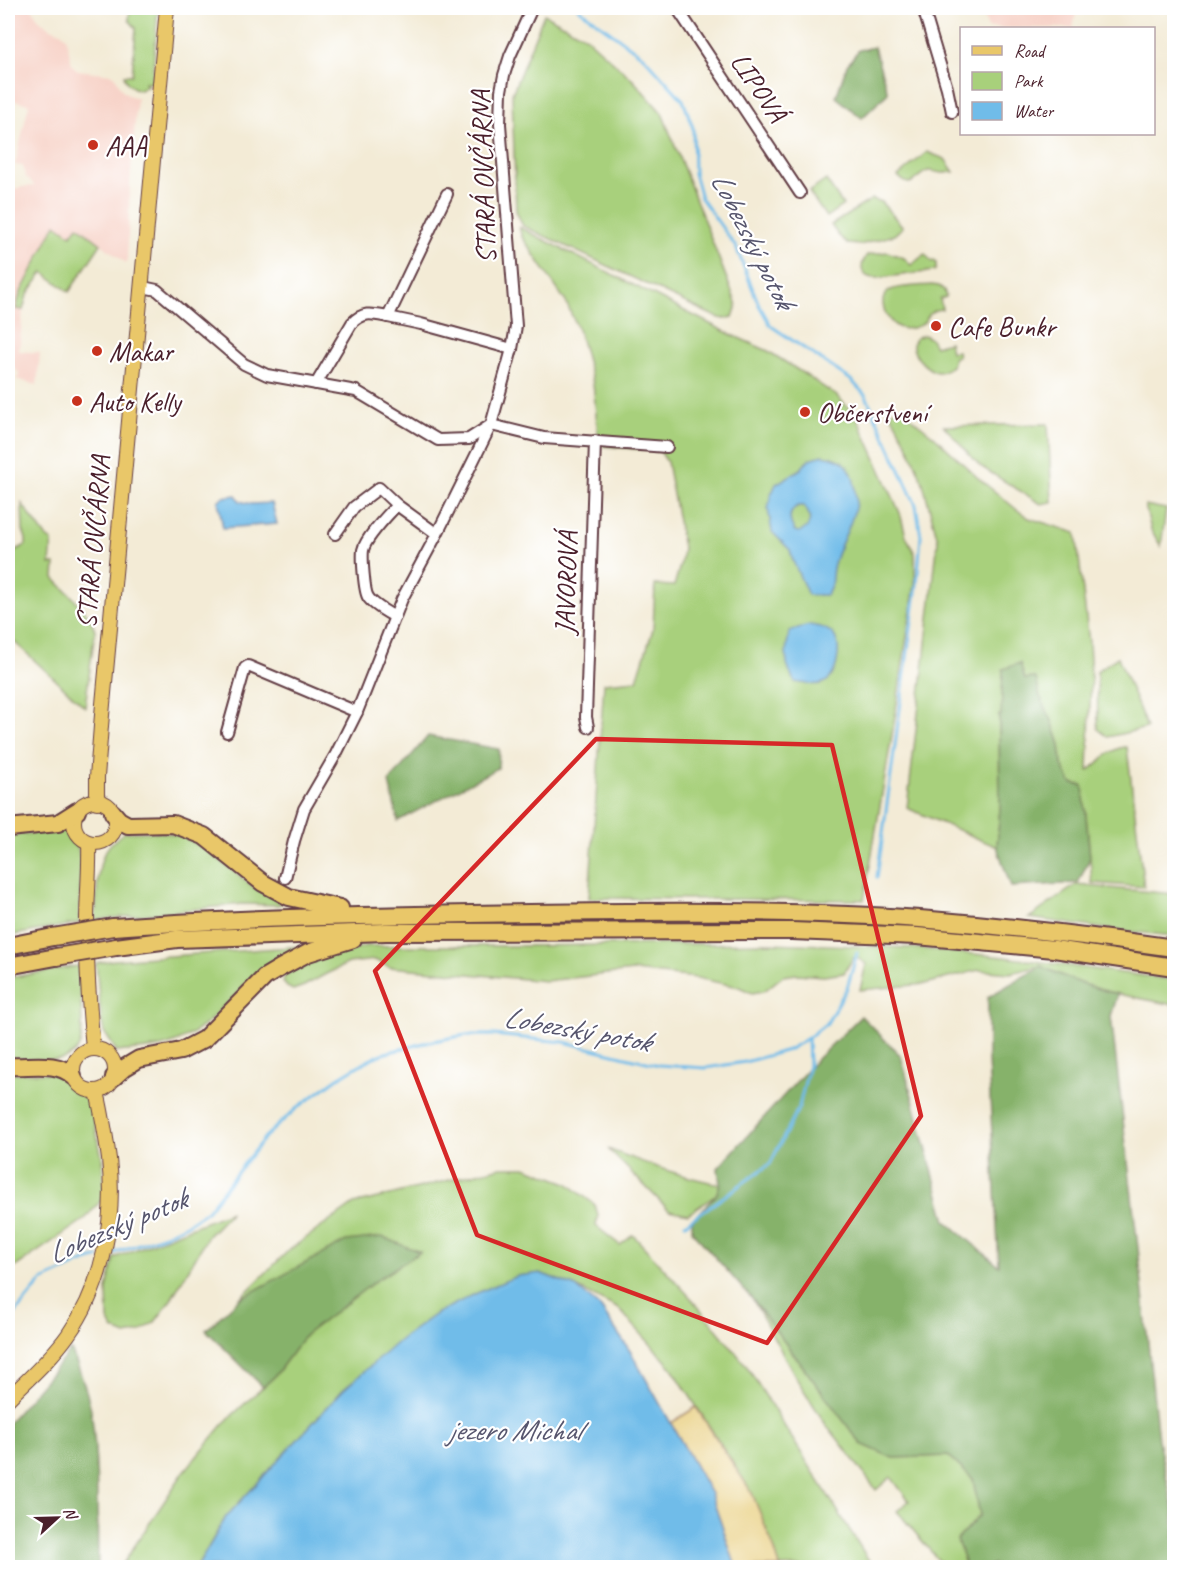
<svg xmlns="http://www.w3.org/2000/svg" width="1182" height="1575" viewBox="0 0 1182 1575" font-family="Caveat,sans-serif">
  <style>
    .built { fill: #f7d1c6 }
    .green { fill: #a8d07b; stroke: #797853; stroke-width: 1.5 }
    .forest { fill: #86b26b; stroke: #68684b; stroke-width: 1.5 }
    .sand { fill: #eeda9e; stroke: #9c7c64; stroke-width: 1.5 }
    .water { fill: #70bce9; stroke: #5d6e8a; stroke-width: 1.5; fill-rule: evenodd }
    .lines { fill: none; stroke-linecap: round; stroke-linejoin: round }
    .stream { stroke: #70bce9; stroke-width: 3 }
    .minor-casing { stroke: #633e45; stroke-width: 14 }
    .major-casing { stroke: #633e45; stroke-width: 16 }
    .highway-casing { stroke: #633e45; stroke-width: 20 }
    .minor { stroke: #fff; stroke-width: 10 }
    .major { stroke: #e9c769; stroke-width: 14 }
    .highway { stroke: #e9c769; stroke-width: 16 }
    .highway-bridge-casing { stroke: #633e45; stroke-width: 20; stroke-linecap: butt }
    .highway-bridge { stroke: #e9c769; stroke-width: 16 }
    .marked { fill: none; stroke: #d62828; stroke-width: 4.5; stroke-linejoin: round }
    .poi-dot { fill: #c8321e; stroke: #fff; stroke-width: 2 }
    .labels { text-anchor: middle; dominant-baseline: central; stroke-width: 4.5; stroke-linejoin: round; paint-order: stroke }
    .street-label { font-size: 28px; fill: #4a1f2b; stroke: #fff }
    .poi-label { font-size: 28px; fill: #4a1f2b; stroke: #fff; text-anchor: start }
    .water-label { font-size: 30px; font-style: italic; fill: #57566e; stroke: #fff }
  </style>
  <rect width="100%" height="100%" fill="#fff"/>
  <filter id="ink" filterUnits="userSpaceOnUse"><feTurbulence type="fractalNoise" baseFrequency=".0167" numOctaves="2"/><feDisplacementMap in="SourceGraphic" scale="12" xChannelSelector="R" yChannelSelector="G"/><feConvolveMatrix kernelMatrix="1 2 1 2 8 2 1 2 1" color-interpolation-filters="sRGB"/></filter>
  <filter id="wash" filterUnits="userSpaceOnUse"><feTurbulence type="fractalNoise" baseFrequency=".008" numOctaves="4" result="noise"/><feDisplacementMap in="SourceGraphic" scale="24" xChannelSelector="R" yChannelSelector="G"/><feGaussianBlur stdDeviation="1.35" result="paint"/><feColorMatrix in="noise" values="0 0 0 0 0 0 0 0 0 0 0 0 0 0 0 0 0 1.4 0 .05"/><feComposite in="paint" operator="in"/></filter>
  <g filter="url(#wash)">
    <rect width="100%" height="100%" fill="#f3ebd6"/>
    <g class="built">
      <path d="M19,8H32L39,20L51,28L61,32L66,37L72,65L77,70L112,74L115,77L122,90L128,95L137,98L130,182L127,264L78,226L71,235L57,225L20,294L16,309L23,310L19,351L40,353L37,385L16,379L20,375L8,359V191L22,187L35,186L26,177L23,166L15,165L29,104L8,99V18Z"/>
      <path d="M981,8H1077L1073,28H988Z"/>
    </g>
    <g class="green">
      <path d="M130,8H158L152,83H145L147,86L140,90C131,88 126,84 124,75H132L136,28L129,20Z"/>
      <path d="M544,14L586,37L634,81L662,113L737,305L733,317L723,319L714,316L523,226L516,211L512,94Z"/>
      <path d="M927,152L945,159L954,172C950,172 947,173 943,173C938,173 932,170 928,171C914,176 913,192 898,176Z"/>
      <path d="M826,180L843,205L826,217L809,192Z"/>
      <path d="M872,199L881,202L903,227L894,235L860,245L848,244L838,235L831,225Z"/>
      <path d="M56,224L71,235L78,226L101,244L69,292L43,272L27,295L23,310L16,309L20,294Z"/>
      <path d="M519,227L732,335L768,351L801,372L837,396L857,417L900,513L906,536L915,554V583L894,723L864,900L589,898L604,683L637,680L653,629L655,585L674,586L681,562L683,548L667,462L660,451L603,446L598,435L593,383L579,332L566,302L522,237Z"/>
      <path d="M887,252L904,258L911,265L925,254L932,262L934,260L936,263V269L934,271L878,278C863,279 857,269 867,255Z"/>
      <path d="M931,285L939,286L944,290L946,297L940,299L942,309C939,309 936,310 933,311C924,317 929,324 912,328C907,329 902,329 898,327C887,322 876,300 889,291C897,286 921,286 931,285Z"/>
      <path d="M924,335L931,339L935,346L949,342L951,352L957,351L958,356L954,357L952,366C947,369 943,372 938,372C926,371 907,350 915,339C918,336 920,336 924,335Z"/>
      <path d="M899,408L935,437L977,477L1016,509L1029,518L1076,533L1089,642L1091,677L1088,771C1099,763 1111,747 1127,747L1144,887L1092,883L1089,845L1083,786L1071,783L1062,765L1060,745L1052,721L1040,697L1035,678L1025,679L1001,715L999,716L1000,807L997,847L907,808L938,540L922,480L908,446L890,412Z"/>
      <path d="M1048,424L1052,502L1041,504L980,466L944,426Z"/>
      <path d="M22,504L46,537L52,541L50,564H55L54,578C67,592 89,611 95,630L85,707L8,636V563L16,550L26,545V539L23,530Z"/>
      <path d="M1145,505L1166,509L1161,546L1151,530Z"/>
      <path d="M1118,657L1147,728L1108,737L1098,729L1097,671Z"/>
      <path d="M62,828C65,830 69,831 71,833C86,850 79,900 79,923L8,936V837C25,831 45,836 62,828Z"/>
      <path d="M125,832H161L182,836L205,848L255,888L282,903L278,905L242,904L95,920C97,902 96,862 107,849C111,842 119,837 125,832Z"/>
      <path d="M1076,885L1174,894V936L1114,930L1029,918Z"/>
      <path d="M768,943L913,948L1004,957L1174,980V1005L1097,990L1068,979L1041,966L1010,973L979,970L925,984L860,990L866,964L859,959L853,958L844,973L824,976L797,974L783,976L764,991L752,993L739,987L697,978L633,971L546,981L389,967L375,960L349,963L326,974L304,986L293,990L287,987L283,982L285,975L316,957L367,946H519Z"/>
      <path d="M306,946C289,954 273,963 258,975C228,999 207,1033 168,1045C152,1050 133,1050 117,1052L104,1032L101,1019L96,963L114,960Z"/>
      <path d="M78,966C79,984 85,1028 80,1044C78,1051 70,1057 63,1059C50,1062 21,1059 8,1057V978Z"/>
      <path d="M8,1073H48L66,1076C74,1086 84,1094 90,1104L102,1157L104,1193V1197L85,1219L8,1272Z"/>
      <path d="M608,1149C645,1163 681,1177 720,1184L716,1195L688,1214L669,1210Z"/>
      <path d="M501,1167H525L567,1183L595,1205L598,1215L596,1226L620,1245L633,1235L691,1298L746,1365L873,1567H780L774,1548L752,1493L672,1368L619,1309L576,1287L540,1273L343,1390L226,1517L197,1567L120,1568L183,1473L228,1419L275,1376L305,1335L378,1279L420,1252L308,1263L239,1299L289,1250L354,1204Z"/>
      <path d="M231,1212L208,1236L169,1303L155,1322L140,1332L126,1335L114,1330L108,1320L107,1289L114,1258Z"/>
      <path d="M753,1300L861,1444L893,1458L948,1456L973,1479L980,1515L957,1540L966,1567H944L897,1511L909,1501L891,1477L876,1490L837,1438L828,1428L798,1381Z"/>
    </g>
    <g class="forest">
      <path d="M874,47L888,93L862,118L836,97L847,65L859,50Z"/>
      <path d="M1020,663L1025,679L1036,678L1040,697L1052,721L1060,745L1062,765L1071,783L1083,786L1090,858L1078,883L1011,887L997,847L1000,807L999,715H1001L1003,669Z"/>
      <path d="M428,736L499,749L498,768L398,821L389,782Z"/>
      <path d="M1041,966C1066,978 1090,988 1118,994L1111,1016L1140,1265L1158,1440L1174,1511V1567L996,1568L993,1564L987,1567H966L957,1540L980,1515L973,1479L948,1456L893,1458L861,1444L753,1300L692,1231V1221L716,1195L720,1184L718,1168L816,1060L861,1016L901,1056L946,1221L999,1266L988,1060V997Z"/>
      <path d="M382,1237L420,1252L378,1279L305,1335L275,1376L263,1387L206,1330L239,1299L346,1241Z"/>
      <path d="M71,1350C79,1367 90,1399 92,1417C98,1466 97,1516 98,1565L97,1568L8,1567V1423Z"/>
    </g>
    <path class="sand" d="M696,1407L752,1493L774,1548L780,1567H736L711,1494L671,1423Z"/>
    <g class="water">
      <path d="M823,455C844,458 853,467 855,488C855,492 856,498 856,502C854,523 839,544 834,564C830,578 835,582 826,595H808L793,561L790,550L772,532L768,509L771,495L776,484L801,469L809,459ZM798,506H804C812,516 812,528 799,532L795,531C789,522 787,512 798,506Z"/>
      <path d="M236,495L240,501L251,504L272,503L277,524L223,528L218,501L223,497Z"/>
      <path d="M810,625C819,626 830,629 835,637C842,649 837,678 823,683C815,687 803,683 795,682C784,666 784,650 790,632L798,628Z"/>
      <path d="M540,1273L576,1287L601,1308L630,1351L711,1494L736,1567H197L226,1517L343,1390L401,1339L437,1313L477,1293L517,1276Z"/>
    </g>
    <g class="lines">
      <g class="stream">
        <path d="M578,8L644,57L683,100L693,128L694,173L701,198L736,247L759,305L771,326L851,380L866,396L916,505L921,536L917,584L877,877"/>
        <path d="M685,1224L770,1164L799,1107L809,1065L808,1038"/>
        <path d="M108,1255L165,1235L186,1225L207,1211L265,1137L297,1108L338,1078L363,1063L382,1054L428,1042L466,1035H494L564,1042L659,1065L706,1068L745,1062L788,1050L808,1038L827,1023L847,988L857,953"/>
        <path d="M8,1322L42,1281L83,1262L99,1257"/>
      </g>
    </g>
  </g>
  <g filter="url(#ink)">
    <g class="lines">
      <g class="minor-casing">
        <g id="minor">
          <path d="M677,8L800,193"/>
          <path d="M923,8L947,88L952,112"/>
          <path d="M143,287L157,290L244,364L267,375L356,391L438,440L469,439L491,425L544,438L667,447"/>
          <path d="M388,317L421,324L512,349"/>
          <path d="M316,384L352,323C364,311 372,314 388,317L447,194"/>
          <path d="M335,534L354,507L379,488L397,505"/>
          <path d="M395,617C388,613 373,605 368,597C364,591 362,557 363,550C366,537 388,515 397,505L437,534"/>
          <path d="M588,727L586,717L595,441"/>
          <path d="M227,732L245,668L248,666L357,712"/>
          <path d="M285,878L294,841L304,809L336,754L357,712L402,599L437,534L491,425L512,349L516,326L500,124L501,91L504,75L510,56L532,8"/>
        </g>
      </g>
      <g class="major-casing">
        <g id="major">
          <circle cx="95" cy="822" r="21"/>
          <path d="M97,802V777L101,726L167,8"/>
          <path d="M89,843C90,869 87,896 87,922C86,964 89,1006 93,1048"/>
          <circle cx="94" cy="1070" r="21"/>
          <path d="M8,1399C28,1379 51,1359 68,1335C103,1286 116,1219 109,1159C106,1136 102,1114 97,1091"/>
        </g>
      </g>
      <g class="highway-casing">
        <g id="highway">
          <path d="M113,813L119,820L128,825L173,824L204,836L263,883L289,897L340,908"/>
          <path d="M8,828L58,823L77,811"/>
          <path d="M113,927C252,917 391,915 530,913C660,911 790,910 920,919C1005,926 1090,936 1174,948"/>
          <path d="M8,946L53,937"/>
          <path d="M116,947L177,939L386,932L792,931L917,936L1054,949L1174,967"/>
          <path d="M8,966L56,957"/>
          <path d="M8,1066C28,1068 57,1060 73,1076"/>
          <path d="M114,1077L124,1068L139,1059L181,1051L204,1039L265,977L280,968L308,953L353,939"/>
        </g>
      </g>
      <use href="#minor" class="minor"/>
      <use href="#major" class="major"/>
      <use href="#highway" class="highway"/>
      <g class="highway-bridge-casing">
        <g id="highway-bridge">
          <path d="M53,937L113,927"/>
          <path d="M56,957L116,947"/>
        </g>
      </g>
      <use href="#highway-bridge" class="highway-bridge"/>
    </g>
  </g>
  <path class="marked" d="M596,739L832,745L921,1116L767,1343L477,1235L375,971Z"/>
  <g class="poi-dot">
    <circle cx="93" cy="145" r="6"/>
    <circle cx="936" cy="326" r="6"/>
    <circle cx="97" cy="351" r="6"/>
    <circle cx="77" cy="401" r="6"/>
    <circle cx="805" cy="412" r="6"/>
  </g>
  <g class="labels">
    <g class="street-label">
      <text transform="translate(759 87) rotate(56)">LIPOVÁ</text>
      <text transform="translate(483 177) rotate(-92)">STARÁ OVČÁRNA</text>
      <text transform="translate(93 542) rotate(-85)">STARÁ OVČÁRNA</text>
      <text transform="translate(566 583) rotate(-88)">JAVOROVÁ</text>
    </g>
    <g class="poi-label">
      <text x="105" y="145">AAA</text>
      <text x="948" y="326">Cafe Bunkr</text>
      <text x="109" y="351">Makar</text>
      <text x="89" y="401">Auto Kelly</text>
      <text x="817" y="412">Občerstvení</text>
    </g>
    <g class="water-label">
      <text transform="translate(753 240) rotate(63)">Lobezský potok</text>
      <text transform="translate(577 1029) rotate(10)">Lobezský potok</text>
      <text transform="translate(117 1226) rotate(-23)">Lobezský potok</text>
      <text x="514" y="1430">jezero Michal</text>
    </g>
  </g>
  <rect width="1182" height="1575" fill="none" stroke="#fff" stroke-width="30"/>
  <rect x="960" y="27" width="195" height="108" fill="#ffffff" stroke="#b7a5aa" stroke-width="1.5"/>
  <rect x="972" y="46" width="30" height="9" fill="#e9c769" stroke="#b7a5aa" stroke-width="1.5"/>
  <text x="1014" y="57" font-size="18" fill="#4a1f2b">Road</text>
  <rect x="972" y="72" width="30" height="18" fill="#a8d07b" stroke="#b7a5aa" stroke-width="1.5"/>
  <text x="1014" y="87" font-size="18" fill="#4a1f2b">Park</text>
  <rect x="972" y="102" width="30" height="18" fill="#70bce9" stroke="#b7a5aa" stroke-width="1.5"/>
  <text x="1014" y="117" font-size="18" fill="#4a1f2b">Water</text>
  <g transform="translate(57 1518) rotate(68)" stroke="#ffffff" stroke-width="4.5" paint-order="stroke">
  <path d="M0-4.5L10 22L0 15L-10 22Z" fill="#4a1f2b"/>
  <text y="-9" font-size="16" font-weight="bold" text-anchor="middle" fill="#4a1f2b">N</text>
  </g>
</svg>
